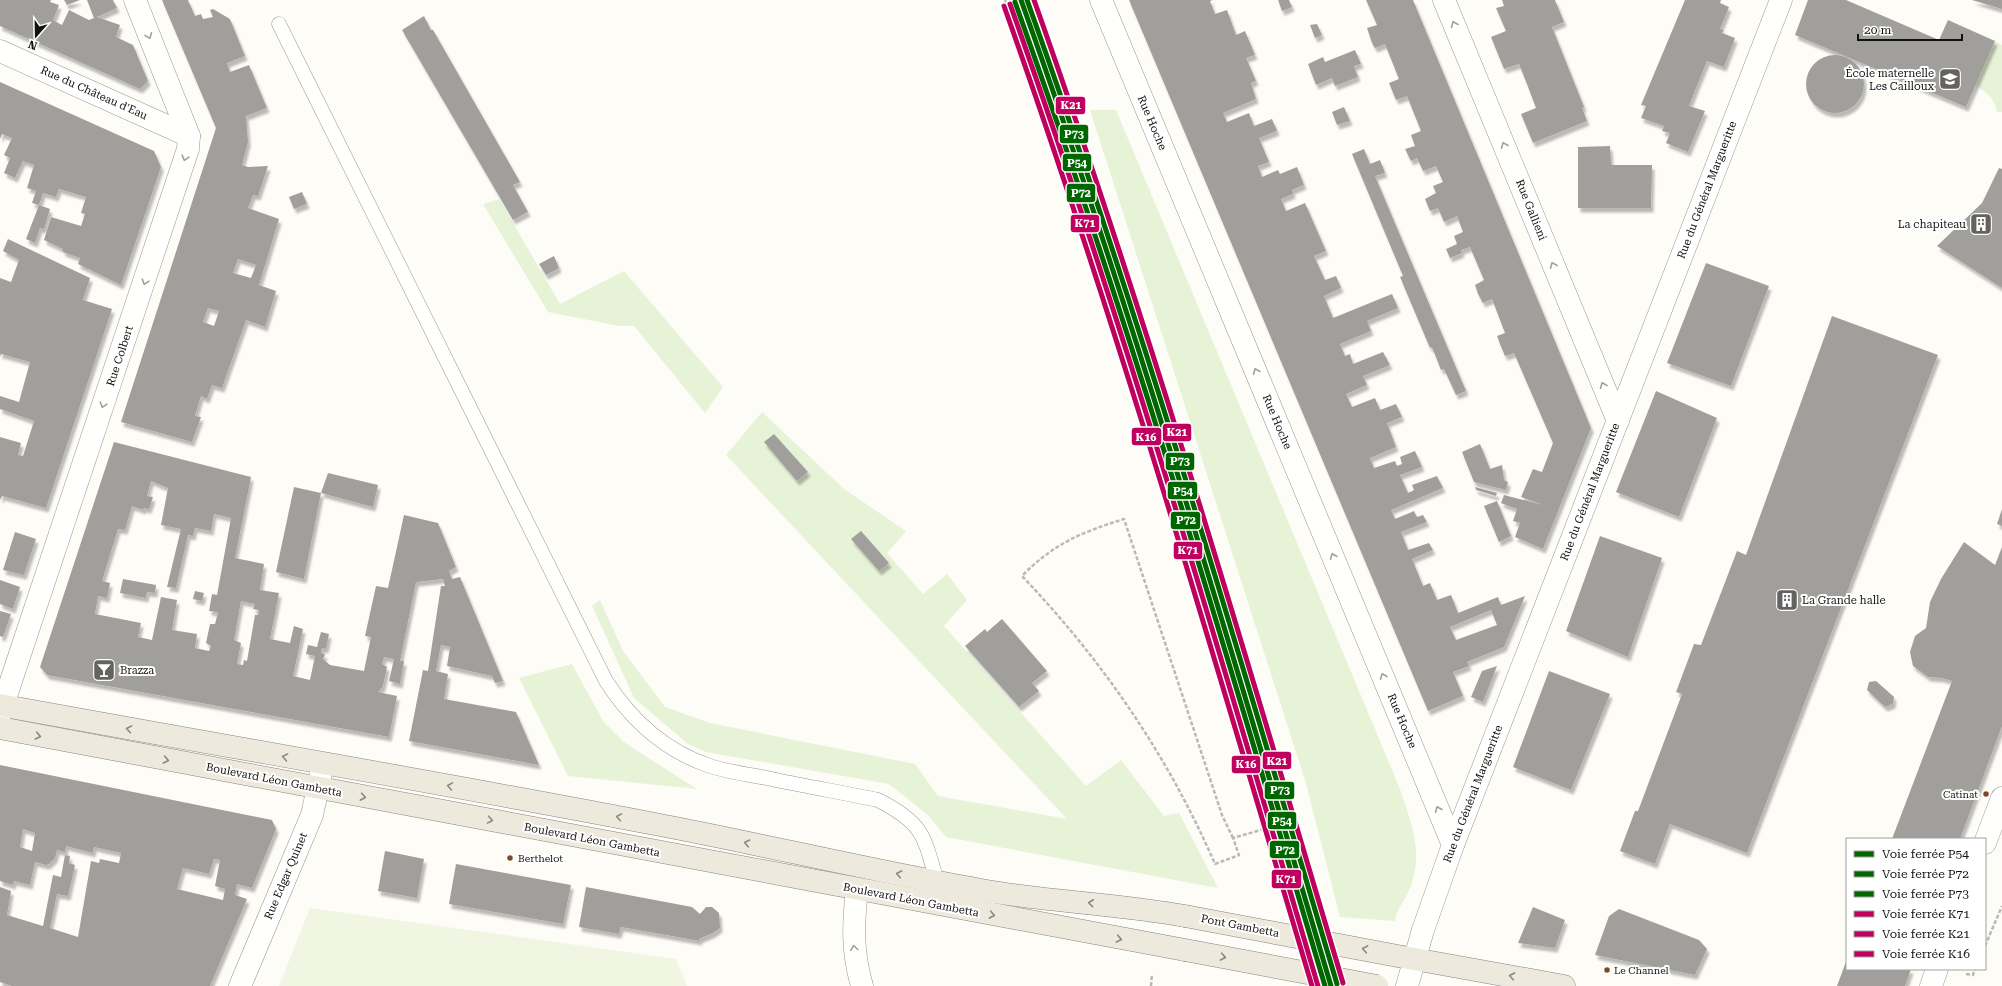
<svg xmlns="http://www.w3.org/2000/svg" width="2002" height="986" viewBox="0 0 2002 986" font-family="'Roboto Serif',serif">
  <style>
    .green { fill: #e7f3d7 }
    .pitch { fill: #f0f6e1 }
    .building { fill: #a19f9c; fill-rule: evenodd; filter: url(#shadow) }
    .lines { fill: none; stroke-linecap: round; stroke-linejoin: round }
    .service-casing { stroke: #979795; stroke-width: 15 }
    .minor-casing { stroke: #979795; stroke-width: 23 }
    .tertiary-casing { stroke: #979795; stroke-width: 23 }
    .primary-casing { stroke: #858482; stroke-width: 23 }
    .path { stroke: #b9b9b8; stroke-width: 2.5; stroke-dasharray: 4 2; stroke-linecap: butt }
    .service { stroke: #fffffe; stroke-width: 14 }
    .minor { stroke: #fffffe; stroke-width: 22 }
    .tertiary { stroke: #fffffe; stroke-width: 22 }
    .primary { stroke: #ede9dc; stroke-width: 22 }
    .primary-bridge-casing { stroke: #858482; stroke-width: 23; stroke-linecap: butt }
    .primary-bridge { stroke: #ede9dc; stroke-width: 22 }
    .rail-1-casing { stroke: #fff; stroke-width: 8 }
    .rail-2-casing { stroke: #fff; stroke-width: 8 }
    .rail-3-casing { stroke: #fff; stroke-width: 8 }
    .rail-4-casing { stroke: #fff; stroke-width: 8 }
    .rail-5-casing { stroke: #fff; stroke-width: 8 }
    .rail-6-casing { stroke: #fff; stroke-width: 8 }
    .rail-1 { stroke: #060; stroke-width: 5 }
    .rail-2 { stroke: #060; stroke-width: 5 }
    .rail-3 { stroke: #060; stroke-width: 5 }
    .rail-4 { stroke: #bf005f; stroke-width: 5 }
    .rail-5 { stroke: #bf005f; stroke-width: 5 }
    .rail-6 { stroke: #bf005f; stroke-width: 5 }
    .oneway { stroke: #a0a09f }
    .oneway2 { stroke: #8a8881 }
    .bus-dot { fill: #7a4b2a; stroke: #fff; stroke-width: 1.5 }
    .labels { text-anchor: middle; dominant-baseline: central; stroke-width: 4; stroke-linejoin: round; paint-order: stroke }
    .bus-label { font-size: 10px; fill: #111; stroke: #fff; text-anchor: start }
    .poi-label { font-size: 11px; fill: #111; stroke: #fff; text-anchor: end }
    .street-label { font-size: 11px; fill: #111; stroke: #fff }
    .line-badge { stroke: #fff; stroke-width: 1.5 }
    .badge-label { font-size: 11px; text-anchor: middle; font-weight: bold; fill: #fff }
  </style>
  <defs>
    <filter id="shadow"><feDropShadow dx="2.5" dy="4.5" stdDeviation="1" flood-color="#0004"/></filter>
  </defs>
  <rect width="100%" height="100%" fill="#fdfcf7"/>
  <g class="green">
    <path d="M1995,41L2002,45V112H1997C1994,98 1988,93 1975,85Z"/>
    <path d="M1090,110H1116L1400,789C1410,820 1423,849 1412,882C1409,893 1401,904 1396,915L1395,921L1340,917L1305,780Z"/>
    <path d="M499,199L560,304L624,271L723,387L705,413L634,326H619L548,312L483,204Z"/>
    <path d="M762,412L844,489L906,531L887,553L923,594L947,574L967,600L944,626L1086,786L1121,760L1164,816L1179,813L1218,888L946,837L928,815L889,784L706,752L688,744L634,698L592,606L600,600L623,651L665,707L710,723L915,764L938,796L1067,819L726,455Z"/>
    <path d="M572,664L603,721L625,743L697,789L568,776L519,678Z"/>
  </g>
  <path class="pitch" d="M310,908L676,959L687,986H279Z"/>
  <g class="building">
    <path d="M0,0H51L50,2L59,5L53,20L62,25L69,10L89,20L94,18L87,0H113L117,8L97,17L120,25L116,37L133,45L148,81L140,89L0,26Z"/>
    <path d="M64,0H80L67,5Z"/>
    <path d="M162,0H188L195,16L201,14L203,19L213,17L210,10L213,9L230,19L245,56L227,63L230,72L249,65L267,108L246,116L248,142L242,165L248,167L268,166L258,196L253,195L248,208L279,219L259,285L276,291L265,327L246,320L222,388L212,385L207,399L201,396L195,416L201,417L192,442L121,422L216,128ZM238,259L256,265L251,278L233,273ZM208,308L219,311L214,326L203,322Z"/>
    <path d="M1129,0H1213L1210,1L1215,14L1227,10L1236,35L1245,31L1255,55L1246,58L1256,81L1251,83L1256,99L1223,113L1227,122L1249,113L1254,126L1272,119L1277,131L1259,138L1269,162L1258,166L1262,177L1278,170L1280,174L1297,167L1304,185L1292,190L1293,194L1281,199L1286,211L1305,203L1326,251L1314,256L1325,280L1336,276L1341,288L1324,296L1333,318L1392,294L1398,308L1367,321L1371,331L1340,344L1345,356L1350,354L1353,364L1383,352L1390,365L1363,376L1367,385L1346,394L1352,407L1375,398L1380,410L1396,404L1402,417L1387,423L1396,447L1370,458L1374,468L1395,461L1397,466L1402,464L1400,457L1415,451L1422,467L1400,475L1408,493L1414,490L1412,485L1437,476L1443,488L1391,510L1395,519L1414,511L1417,517L1423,515L1427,522L1401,532L1408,550L1429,543L1433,550L1412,559L1423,586L1430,583L1437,600L1451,595L1458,613L1498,597L1501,605L1525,596L1504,647L1467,662L1469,666L1453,672L1463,696L1428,711ZM1491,610L1497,625L1456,640L1450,627Z"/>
    <path d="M1278,0H1289L1292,7L1282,11Z"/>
    <path d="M1366,0H1413L1591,428L1543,549L1515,537L1520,523L1513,521L1517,509L1501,503L1504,495L1543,505L1521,497L1533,469L1542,472L1553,443L1514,353L1505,356L1500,344L1497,336L1505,333L1492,299L1483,303L1478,294L1475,285L1484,280L1470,247L1461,250L1462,253L1450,258L1446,249L1457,244L1454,236L1463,232L1457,216L1444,222L1438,208L1430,211L1425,199L1436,193L1433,186L1443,182L1436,166L1423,171L1417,158L1411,161L1405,149L1415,146L1411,135L1421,131L1407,96L1396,100L1389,83L1399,79L1385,44L1375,48L1372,43L1367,28L1377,25Z"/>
    <path d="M1502,0H1555L1564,22L1552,27L1584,107L1582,108L1587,121L1533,143L1521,114L1536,108L1527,84L1519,64L1504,69L1491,37L1506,31L1496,8L1504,6Z"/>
    <path d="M1685,0H1721L1720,3L1729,7L1720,29L1724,30L1722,33L1735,38L1724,67L1707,61L1698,83L1689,106L1705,111L1688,152L1666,143L1670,133L1662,131L1664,126L1641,118L1646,106L1641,105Z"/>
    <path d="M1808,0H1846L1939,40L1948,20L1995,41L1966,107L1795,35Z"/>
    <path d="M1972,0H2002V9Z"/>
    <path d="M424,16L431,30H433L520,182L513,185L528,212L513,220L402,30Z"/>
    <path d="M1317,24L1322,35L1315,38L1310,25Z"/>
    <path d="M1355,50L1361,64L1354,66L1358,77L1335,86L1332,78L1316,85L1308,64L1323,57L1325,62Z"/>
    <circle cx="1835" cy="84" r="29"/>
    <path d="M0,82L154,151L161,167L121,285L78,264L80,258L63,252V249L44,240L51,217L81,226L85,214L81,213L86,197L59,189L56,197L43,193L39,205L50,209L44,229L40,228L35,243L26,239L39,205L32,203L36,191L27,188L34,165L23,161L15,178L4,173L10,158L4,155L12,138L2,134L0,139Z"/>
    <path d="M1344,107L1350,121L1337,125L1332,112Z"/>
    <path d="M1610,146L1611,165H1652L1651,208H1578V147Z"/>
    <path d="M1364,149L1370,164L1380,160L1385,173L1375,176L1466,391L1456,395L1444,369L1441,370L1432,347L1430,348L1400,277L1403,276L1352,154Z"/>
    <path d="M1999,168L2002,169V288L1937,246L1982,203Z"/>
    <path d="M302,192L307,204L294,209L289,197Z"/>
    <path d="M8,239L90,278L83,300L112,309L46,508L2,496L0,500V437L21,443L18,455L23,456L34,421L0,409V396L19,402L30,362L1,354L0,357V278L11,282L19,260L3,251Z"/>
    <path d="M554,256L559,268L546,275L539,264Z"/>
    <path d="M1706,263L1769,286L1731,386L1667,363Z"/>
    <path d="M1832,316L1938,355L1747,853L1670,824L1655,864L1620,851L1635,811H1638L1682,694L1676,692L1694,644L1701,645L1737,551L1746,555Z"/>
    <path d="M1656,391L1717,418L1679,517L1616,492Z"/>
    <path d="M774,434L808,472L797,481L764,442Z"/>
    <path d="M114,442L251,477L235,558L264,564L260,590L279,593L270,639L290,643L294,626L303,629L293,676L310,680L315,656L306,654L308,645L317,647L321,632L329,634L326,649L322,648L321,653L325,654L323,659L330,665L364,671L371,637L365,636L376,586L388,588L404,515L438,523L456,567L449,571L452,579L460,577L503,681L495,683L492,676L447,666L450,647L441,645L436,671L448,674L444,699L516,712L539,765L409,741L423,670L428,671L441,586H445L443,579L416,582L400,661H404L400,684L389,681L394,659L384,657L382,664L387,667L383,686L378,692L397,696L389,737L47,675L40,667ZM151,481L168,488L161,525L181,529L167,587L176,588L188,535L193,536L195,528L211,531L214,514L231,518L217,595L212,594L209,611L218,612L215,624H210L206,643L211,646L209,651L195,648L197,634L172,630L177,600L161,597L152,640L138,637L141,623L95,614L98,596L107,598L110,583L102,581L118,529L125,530L132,506L143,510L144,508L149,509L153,497L147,496ZM241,601L255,604L253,609L259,610L258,615H255L247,661L244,660L243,665L237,664L241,643L234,640Z"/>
    <path d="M1480,444L1490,469L1502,465L1504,480L1508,482L1506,490L1474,482L1462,452Z"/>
    <path d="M328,473L378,485L373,507L321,493Z"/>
    <path d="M294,487L321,493L304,579L276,572Z"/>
    <path d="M1475,487L1497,493L1496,496L1476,490Z"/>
    <path d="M1497,501L1511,536L1499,542L1484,506Z"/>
    <path d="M2002,509V526L1997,524Z"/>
    <path d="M861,531L889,563L879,571L851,539Z"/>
    <path d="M15,532L36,539L24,575L3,570Z"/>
    <path d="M1600,536L1662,558L1628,657L1566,631Z"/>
    <path d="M1964,542L1995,565L2002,547V726L1960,839H1892L1952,681L1942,678L1928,677L1913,666L1910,652L1915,636L1926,628L1930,602L1941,579Z"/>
    <path d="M123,579L156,585L155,593L147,592L146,598L120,593Z"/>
    <path d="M0,580L20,587L13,609L0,604Z"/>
    <path d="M195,591L204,593L202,601L193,599Z"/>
    <path d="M0,611L11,614L3,637L0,636Z"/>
    <path d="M1002,619L1047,671L1032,683L1039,691L1019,707L965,646L985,629L987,632Z"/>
    <path d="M1497,666L1483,702L1471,697L1482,671Z"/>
    <path d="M1549,671L1610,694L1571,790L1513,767Z"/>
    <path d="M1876,681L1894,697L1893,704L1885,707L1867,690L1869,682Z"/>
    <path d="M0,765L272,820L276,829L252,888L237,884L235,895L247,899L210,986H12L0,982V887L11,891L7,915L43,926L53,875L61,877L65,855L70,856L69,863L75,865L68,896L57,894L50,928L78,937L91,861L99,863L100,859L119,863L121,853L94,847L93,853L66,846L65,852L57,850L55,858L49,864L46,865L35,862L30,885L14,881L13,885L0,881ZM23,829L35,833L32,851L20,847ZM214,859L220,860L215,886L225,889L223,900L177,889L183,868L209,874Z"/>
    <path d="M385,851L424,859L417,898L378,891Z"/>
    <path d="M456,864L571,885L563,924L449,904Z"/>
    <path d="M586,887L692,907L700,914L706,907H712L719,913L720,928L713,933L699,939L700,941L621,927L619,934L579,927Z"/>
    <path d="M1533,907L1565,920L1555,948L1518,943Z"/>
    <path d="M1619,909L1699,940L1707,949L1695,975L1595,955L1609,916Z"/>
    <path d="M1847,959V969H1911L1905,986H1837Z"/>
  </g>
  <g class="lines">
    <g class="service-casing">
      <path id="service" d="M279,24L606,681C631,720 665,751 710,766C731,773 754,775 776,780C810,787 844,793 878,800C923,823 924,835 937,882"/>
    </g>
    <g class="minor-casing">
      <g id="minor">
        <path d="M1444,0L1618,421"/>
        <path d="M0,51L189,136"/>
        <path d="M0,714L188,149L189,136L135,0"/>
        <path d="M1985,843L2002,798"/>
        <path d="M1453,845L1781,0"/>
        <path d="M857,889C853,925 852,951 862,986"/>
        <path d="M240,986L312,815L323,764"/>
        <path d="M1931,986L1937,969"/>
      </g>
    </g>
    <g class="tertiary-casing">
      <path id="tertiary" d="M1101,0L1453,845L1423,930L1407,986"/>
    </g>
    <g class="primary-casing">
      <g id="primary">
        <path d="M0,705C218,745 437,782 655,824C766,845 876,872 987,891C1053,902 1119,904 1185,916"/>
        <path d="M0,728L1185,950"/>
        <path d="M1403,957L1564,986"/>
      </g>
    </g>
    <g class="path">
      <path d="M1005,0L1032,75L1054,150L1094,259L1158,464L1189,564L1236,734L1241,763L1248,775L1288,905"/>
      <path d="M1233,838L1222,815L1124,519C1082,532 1053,544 1022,576C1103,661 1168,756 1215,864L1239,855L1233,838L1264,829"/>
      <path d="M1985,946L2002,906"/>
      <path d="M1966,974L1973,975L1975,969"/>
      <path d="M1151,986L1152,974"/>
    </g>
    <use href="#service" class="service"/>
    <use href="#minor" class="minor"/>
    <use href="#tertiary" class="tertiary"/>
    <use href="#primary" class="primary"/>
    <g class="primary-bridge-casing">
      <g id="primary-bridge">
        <path d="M1185,916L1403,957"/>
        <path d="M1185,950L1377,986"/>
      </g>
    </g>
    <use href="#primary-bridge" class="primary-bridge"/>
    <g class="rail-1-casing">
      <path id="rail-1" d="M1021,0C1137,325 1233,656 1331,986"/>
    </g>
    <g class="rail-2-casing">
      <path id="rail-2" d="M1015,2C1131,326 1227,656 1325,986"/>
    </g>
    <g class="rail-3-casing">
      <path id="rail-3" d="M1027,0C1143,324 1239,654 1337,984"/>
    </g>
    <g class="rail-4-casing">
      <path id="rail-4" d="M1010,4C1125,327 1221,657 1318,986"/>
    </g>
    <g class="rail-5-casing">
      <path id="rail-5" d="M1034,0C1149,324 1245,653 1343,983"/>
    </g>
    <g class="rail-6-casing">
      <path id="rail-6" d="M1004,6C1119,329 1214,658 1312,986"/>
    </g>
    <use href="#rail-1" class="rail-1"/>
    <use href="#rail-2" class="rail-2"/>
    <use href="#rail-3" class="rail-3"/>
    <use href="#rail-4" class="rail-4"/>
    <use href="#rail-5" class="rail-5"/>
    <use href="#rail-6" class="rail-6"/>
  </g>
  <defs><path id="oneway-chevron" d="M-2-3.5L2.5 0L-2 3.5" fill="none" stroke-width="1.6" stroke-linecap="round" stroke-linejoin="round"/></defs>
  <g class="oneway">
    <use href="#oneway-chevron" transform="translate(1454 24) rotate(-112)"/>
    <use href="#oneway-chevron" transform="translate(149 36) rotate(68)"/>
    <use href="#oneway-chevron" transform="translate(1504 145) rotate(-112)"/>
    <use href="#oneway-chevron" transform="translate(185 158) rotate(106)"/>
    <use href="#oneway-chevron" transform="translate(1553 265) rotate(-112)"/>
    <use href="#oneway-chevron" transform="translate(145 282) rotate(108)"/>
    <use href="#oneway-chevron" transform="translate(1256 371) rotate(-113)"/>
    <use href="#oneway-chevron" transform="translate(1603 385) rotate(-112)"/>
    <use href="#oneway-chevron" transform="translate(103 405) rotate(108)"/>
    <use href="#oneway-chevron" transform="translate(1333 556) rotate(-113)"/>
    <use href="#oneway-chevron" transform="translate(1383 676) rotate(-113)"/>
    <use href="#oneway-chevron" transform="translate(1438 809) rotate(-113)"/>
    <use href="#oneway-chevron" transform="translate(854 948) rotate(-97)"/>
  </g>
  <g class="oneway2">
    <use href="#oneway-chevron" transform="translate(129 729) rotate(-170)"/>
    <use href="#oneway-chevron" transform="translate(38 736) rotate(11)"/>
    <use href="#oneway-chevron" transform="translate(285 757) rotate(-170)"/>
    <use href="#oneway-chevron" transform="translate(166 760) rotate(11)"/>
    <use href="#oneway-chevron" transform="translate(450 786) rotate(-170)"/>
    <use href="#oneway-chevron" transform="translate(363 797) rotate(11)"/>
    <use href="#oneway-chevron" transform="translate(619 817) rotate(-170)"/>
    <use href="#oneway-chevron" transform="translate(490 820) rotate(10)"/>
    <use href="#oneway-chevron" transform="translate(747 843) rotate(-168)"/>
    <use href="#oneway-chevron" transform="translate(899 874) rotate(-169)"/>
    <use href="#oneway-chevron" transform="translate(1091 903) rotate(-174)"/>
    <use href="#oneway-chevron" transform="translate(992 915) rotate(11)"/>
    <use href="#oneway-chevron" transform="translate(1119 939) rotate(11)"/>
    <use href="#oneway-chevron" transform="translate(1365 949) rotate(-169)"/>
    <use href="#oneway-chevron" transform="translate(1223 957) rotate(11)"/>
    <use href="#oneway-chevron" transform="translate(1512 976) rotate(-169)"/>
  </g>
  <defs>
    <g id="school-square" transform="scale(1.15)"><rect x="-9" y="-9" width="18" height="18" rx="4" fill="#646362" stroke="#fff"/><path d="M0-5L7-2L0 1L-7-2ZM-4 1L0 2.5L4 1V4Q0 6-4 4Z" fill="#fff"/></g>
    <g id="building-square" transform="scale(1.15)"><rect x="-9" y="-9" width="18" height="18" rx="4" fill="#646362" stroke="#fff"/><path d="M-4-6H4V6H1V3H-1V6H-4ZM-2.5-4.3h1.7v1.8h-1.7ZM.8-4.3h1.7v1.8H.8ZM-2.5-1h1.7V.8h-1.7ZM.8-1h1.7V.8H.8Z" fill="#fff"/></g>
    <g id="bar-square" transform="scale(1.15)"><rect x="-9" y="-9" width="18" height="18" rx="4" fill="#646362" stroke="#fff"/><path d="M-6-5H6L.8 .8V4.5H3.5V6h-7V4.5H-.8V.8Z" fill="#fff"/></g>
  </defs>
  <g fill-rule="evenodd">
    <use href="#school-square" x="1950" y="79"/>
    <use href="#building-square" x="1981" y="224"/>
    <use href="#building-square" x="1787" y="600"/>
    <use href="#bar-square" x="104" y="670"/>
  </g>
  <g class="bus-dot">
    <circle cx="1986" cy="794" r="3.5"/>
    <circle cx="510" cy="858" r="3.5"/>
    <circle cx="1607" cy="970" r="3.5"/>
  </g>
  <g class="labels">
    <g class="bus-label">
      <text x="1978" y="794" text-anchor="end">Catinat</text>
      <text x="518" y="858">Berthelot</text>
      <text x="1614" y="970">Le Channel</text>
    </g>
    <g class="poi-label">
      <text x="1934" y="73">École maternelle<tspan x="1934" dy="13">Les Cailloux</tspan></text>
      <text x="1966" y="224">La chapiteau</text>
      <text x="1802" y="600" text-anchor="start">La Grande halle</text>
      <text x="120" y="670" text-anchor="start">Brazza</text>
    </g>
    <g class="street-label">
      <text transform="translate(94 93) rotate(24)">Rue du Château d'Eau</text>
      <text transform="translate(1152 123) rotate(67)">Rue Hoche</text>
      <text transform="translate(1707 190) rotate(-69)">Rue du Général Margueritte</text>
      <text transform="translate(1531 210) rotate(68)">Rue Gallieni</text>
      <text transform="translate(120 356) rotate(-72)">Rue Colbert</text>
      <text transform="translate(1277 422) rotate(67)">Rue Hoche</text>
      <text transform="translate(1590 492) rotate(-69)">Rue du Général Margueritte</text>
      <text transform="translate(1402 721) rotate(67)">Rue Hoche</text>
      <text transform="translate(274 780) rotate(11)">Boulevard Léon Gambetta</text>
      <text transform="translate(1473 794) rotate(-69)">Rue du Général Margueritte</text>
      <text transform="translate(592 840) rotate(11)">Boulevard Léon Gambetta</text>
      <text transform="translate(286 876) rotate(-67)">Rue Edgar Quinet</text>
      <text transform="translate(911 900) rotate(11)">Boulevard Léon Gambetta</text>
      <text transform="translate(1240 926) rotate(11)">Pont Gambetta</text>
    </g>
  </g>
  <g class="line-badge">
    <rect x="1055" y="96" width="31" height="19" rx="4" fill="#bf005f"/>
    <rect x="1059" y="124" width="30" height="20" rx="4" fill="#060"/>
    <rect x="1062" y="153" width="30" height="19" rx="4" fill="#060"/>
    <rect x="1066" y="183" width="30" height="20" rx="4" fill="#060"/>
    <rect x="1070" y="214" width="30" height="19" rx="4" fill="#bf005f"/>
    <rect x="1162" y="423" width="30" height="19" rx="4" fill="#bf005f"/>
    <rect x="1131" y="427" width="31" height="19" rx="4" fill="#bf005f"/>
    <rect x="1165" y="452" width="30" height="19" rx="4" fill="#060"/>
    <rect x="1167" y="481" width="31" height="19" rx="4" fill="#060"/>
    <rect x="1170" y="511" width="31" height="19" rx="4" fill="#060"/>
    <rect x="1173" y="541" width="30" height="19" rx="4" fill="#bf005f"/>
    <rect x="1262" y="751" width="30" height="19" rx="4" fill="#bf005f"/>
    <rect x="1231" y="755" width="30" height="19" rx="4" fill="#bf005f"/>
    <rect x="1264" y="781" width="31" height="19" rx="4" fill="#060"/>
    <rect x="1267" y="811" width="30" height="19" rx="4" fill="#060"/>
    <rect x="1269" y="840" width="31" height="19" rx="4" fill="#060"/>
    <rect x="1271" y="869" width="31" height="20" rx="4" fill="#bf005f"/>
  </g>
  <g class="badge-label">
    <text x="1071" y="109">K21</text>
    <text x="1074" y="138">P73</text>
    <text x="1077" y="167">P54</text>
    <text x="1081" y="197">P72</text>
    <text x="1085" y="227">K71</text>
    <text x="1177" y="436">K21</text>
    <text x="1146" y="441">K16</text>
    <text x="1180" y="465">P73</text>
    <text x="1183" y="495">P54</text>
    <text x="1186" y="524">P72</text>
    <text x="1188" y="554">K71</text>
    <text x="1277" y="765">K21</text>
    <text x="1246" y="768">K16</text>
    <text x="1280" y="794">P73</text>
    <text x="1282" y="825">P54</text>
    <text x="1285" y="854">P72</text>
    <text x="1286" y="883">K71</text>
  </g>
  <rect x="1846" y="838" width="140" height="132" fill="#ffffff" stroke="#a0a0a0"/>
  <rect x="1854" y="851" width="20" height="6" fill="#006600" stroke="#a0a0a0"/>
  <text x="1882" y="858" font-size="12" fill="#111111">Voie ferrée P54</text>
  <rect x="1854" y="871" width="20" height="6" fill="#006600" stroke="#a0a0a0"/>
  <text x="1882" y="878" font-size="12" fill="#111111">Voie ferrée P72</text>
  <rect x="1854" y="891" width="20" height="6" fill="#006600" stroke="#a0a0a0"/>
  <text x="1882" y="898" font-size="12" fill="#111111">Voie ferrée P73</text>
  <rect x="1854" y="911" width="20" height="6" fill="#bf005f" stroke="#a0a0a0"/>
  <text x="1882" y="918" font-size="12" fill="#111111">Voie ferrée K71</text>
  <rect x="1854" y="931" width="20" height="6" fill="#bf005f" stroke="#a0a0a0"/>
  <text x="1882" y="938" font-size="12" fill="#111111">Voie ferrée K21</text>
  <rect x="1854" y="951" width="20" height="6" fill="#bf005f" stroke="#a0a0a0"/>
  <text x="1882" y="958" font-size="12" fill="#111111">Voie ferrée K16</text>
  <g transform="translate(36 36) rotate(200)" stroke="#ffffff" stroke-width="3" paint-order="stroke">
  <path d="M0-3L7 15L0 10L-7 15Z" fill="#111111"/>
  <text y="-6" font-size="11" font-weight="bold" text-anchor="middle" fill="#111111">N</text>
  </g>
  <path d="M1858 34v6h104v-6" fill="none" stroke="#111111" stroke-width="2"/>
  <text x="1864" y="34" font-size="12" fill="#111111" stroke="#ffffff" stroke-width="3" paint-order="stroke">20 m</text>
</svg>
